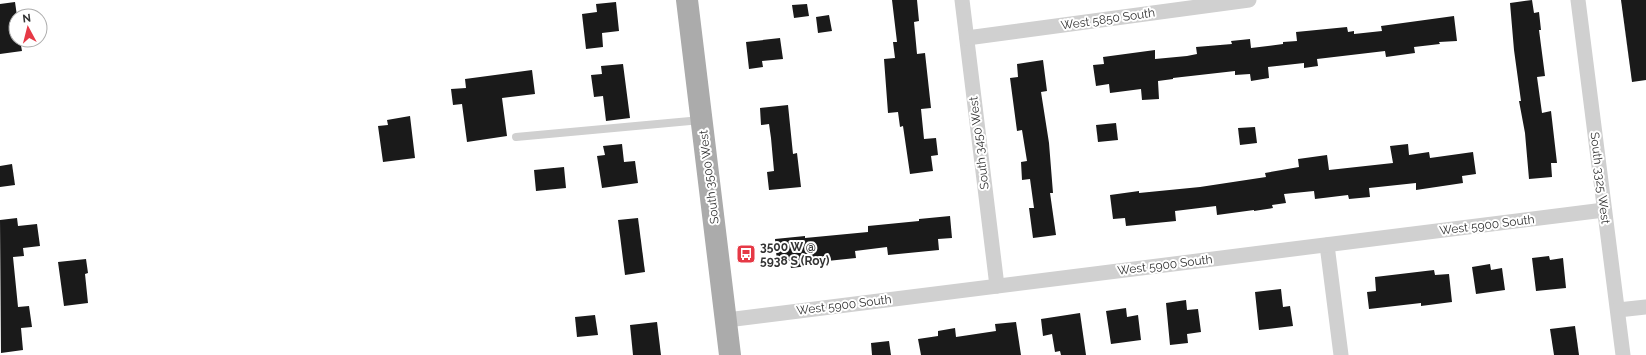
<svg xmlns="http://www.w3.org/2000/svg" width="1646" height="355" viewBox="0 0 1646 355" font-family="Raleway,sans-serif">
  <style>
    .building { fill: #1a1a1a }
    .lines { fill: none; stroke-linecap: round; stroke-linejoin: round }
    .lane { stroke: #d0d0d0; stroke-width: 8 }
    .street { stroke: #d0d0d0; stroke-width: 15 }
    .primary { stroke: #ababab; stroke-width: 22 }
    .labels { text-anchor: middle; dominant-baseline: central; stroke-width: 4; stroke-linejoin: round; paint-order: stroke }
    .street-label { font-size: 12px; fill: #333; stroke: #fff }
    .poi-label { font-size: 12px; font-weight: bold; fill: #333; stroke: #fff; text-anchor: start }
  </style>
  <rect width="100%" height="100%" fill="#fff"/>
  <g class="building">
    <path d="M892,0H917L919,21L914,22L917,54L925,53L931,108L921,109L924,139L936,138L938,155L931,156L933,171L910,174L903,126L900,127L898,112L888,113L884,59L895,58L893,42H897Z"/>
    <path d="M1532,0L1534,13L1539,12L1541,30H1539L1545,76L1537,77L1542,113L1551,111L1557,163H1551L1552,177L1529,179L1525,133L1519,101H1521L1514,50L1510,3Z"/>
    <path d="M1621,0H1646V80L1632,82Z"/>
    <path d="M15,2L17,16L16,40H20L22,51L0,54V4Z"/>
    <path d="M616,2L619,31L602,33L603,47L586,49L582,14L597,12L596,4Z"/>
    <path d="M807,4L809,16L794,18L792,5Z"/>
    <path d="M829,15L832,31L818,33L816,17Z"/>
    <path d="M1454,16L1457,41L1439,42L1440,44L1414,47L1415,53L1386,57L1385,51L1317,59L1318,66L1304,68V63L1268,67L1269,78L1251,81L1250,74L1235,75V71L1173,78V79L1158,81L1159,99L1142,100L1141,89L1110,93L1109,84L1096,86L1093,65L1104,64L1103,57L1155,50V59L1187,56L1197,54L1196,47L1232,44L1231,41L1250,39L1251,48L1283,44V42L1297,41L1296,32L1347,27L1348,32L1354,31V34L1382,31L1381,26Z"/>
    <path d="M780,38L783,59L762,61L763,67L749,69L746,42Z"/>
    <path d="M1043,60L1047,91L1041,92L1049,143L1053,193H1050L1056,235L1033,238L1029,208H1034L1030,179L1022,180L1021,162L1027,161L1022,130L1017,131L1010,78L1018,77L1017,64Z"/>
    <path d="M623,64L630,118L606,121L603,96L594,97L591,75L602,74L601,66Z"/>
    <path d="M532,70L535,94L502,98L507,136L467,142L462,104L453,105L451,89L466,88L465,79Z"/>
    <path d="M788,105L793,154L797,153L801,187L769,190L767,172L774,171L771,138L769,124L761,125L760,108Z"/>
    <path d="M410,116L415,158L383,162L378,126L388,125L387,120Z"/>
    <path d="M1116,123L1118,140L1098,142L1096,125Z"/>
    <path d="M1255,127L1257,143L1240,145L1238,128Z"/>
    <path d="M622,144L624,162L635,161L638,183L602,188L597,156L605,155L603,146Z"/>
    <path d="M1408,144L1409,155L1429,152L1430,158L1473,152L1476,174L1462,176L1463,183L1416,190V183L1369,188L1370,197L1349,199L1348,195L1315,199L1314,191L1284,194L1286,203L1272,205L1273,208L1254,211V210L1217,215L1216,206L1175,211L1176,221L1126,226L1125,218L1113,219L1110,195L1139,191V193L1200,187L1266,177L1265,173L1299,167L1298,159L1327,155L1329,170L1393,163L1390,146Z"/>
    <path d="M12,164L15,185L0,187V166Z"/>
    <path d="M564,167L566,188L536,191L534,170Z"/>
    <path d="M950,216L952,238L938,239L939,250L888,255L887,247L855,251L856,258L808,263V266L791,268L790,261L777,262L775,239L805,236V238L868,232V226L919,221V219Z"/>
    <path d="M17,218L18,226L37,224L40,246L23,248L24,256L13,257L18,307L29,306L32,327L21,328L23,350L1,353L0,220Z"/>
    <path d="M638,218L645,272L625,275L618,220Z"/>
    <path d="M1549,256L1550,260L1563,258L1566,288L1536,291L1532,258Z"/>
    <path d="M86,259L88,273L85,274L88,303L64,306L58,262Z"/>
    <path d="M1490,264L1491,270L1502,268L1505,290L1476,294L1472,267Z"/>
    <path d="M1434,270L1435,275L1449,274L1452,302L1421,306V303L1369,309L1367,292L1376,291L1375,277Z"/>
    <path d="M1281,289L1283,307L1290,306L1293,326L1259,330L1255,292Z"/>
    <path d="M1186,300L1187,310L1198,309L1201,332L1187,334L1188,343L1170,345L1166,303Z"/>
    <path d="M1126,308L1127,317L1138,315L1141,340L1111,344L1106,311Z"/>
    <path d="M1080,313L1086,355H1061L1060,351L1055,352L1052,334L1043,336L1041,319Z"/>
    <path d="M595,315L598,335L577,337L575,317Z"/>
    <path d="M657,322L661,355H633L630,325Z"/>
    <path d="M1016,322L1021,355H921L918,339L938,336V331L955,328L956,337L996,331L995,324Z"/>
    <path d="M1575,326L1579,355H1554L1550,329Z"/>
    <path d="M889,341L891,355H872L871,343Z"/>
  </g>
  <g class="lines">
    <path class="lane" d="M516,137L701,120"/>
    <g class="street">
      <path d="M962,0L997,286"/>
      <path d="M1578,0L1623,355"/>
      <path d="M967,38L1249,0"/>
      <path d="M1327,245L1341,355"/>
      <path d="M1618,310L1646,307"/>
      <path d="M727,320L1604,210"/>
    </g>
    <path class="primary" d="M687,0L730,355"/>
  </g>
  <defs>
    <g id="bus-square" transform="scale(1)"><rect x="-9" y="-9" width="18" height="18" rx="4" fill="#e63946" stroke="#fff"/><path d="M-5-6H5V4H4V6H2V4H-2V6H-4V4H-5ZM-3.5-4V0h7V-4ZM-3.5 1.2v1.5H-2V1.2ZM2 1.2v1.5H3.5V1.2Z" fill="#fff"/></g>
  </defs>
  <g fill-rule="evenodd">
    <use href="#bus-square" x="746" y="254"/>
  </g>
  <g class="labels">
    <g class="street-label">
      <text transform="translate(1108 19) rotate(-8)">West 5850 South</text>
      <text transform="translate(979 143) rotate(-97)">South 3450 West</text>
      <text transform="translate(709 177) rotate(-97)">South 3500 West</text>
      <text transform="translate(1600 178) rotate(83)">South 3325 West</text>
      <text transform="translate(1487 225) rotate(-7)">West 5900 South</text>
      <text transform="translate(1165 265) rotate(-7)">West 5900 South</text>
      <text transform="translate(844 305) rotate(-7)">West 5900 South</text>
    </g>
    <g class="poi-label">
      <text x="760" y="247">3500 W @<tspan x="760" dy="14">5938 S (Roy)</tspan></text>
    </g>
  </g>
  <g transform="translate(28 28) rotate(353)"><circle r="19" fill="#ffffff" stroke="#adadad"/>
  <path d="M0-3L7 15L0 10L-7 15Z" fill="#e63946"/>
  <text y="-6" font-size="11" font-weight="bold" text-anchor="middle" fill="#333333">N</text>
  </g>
</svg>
